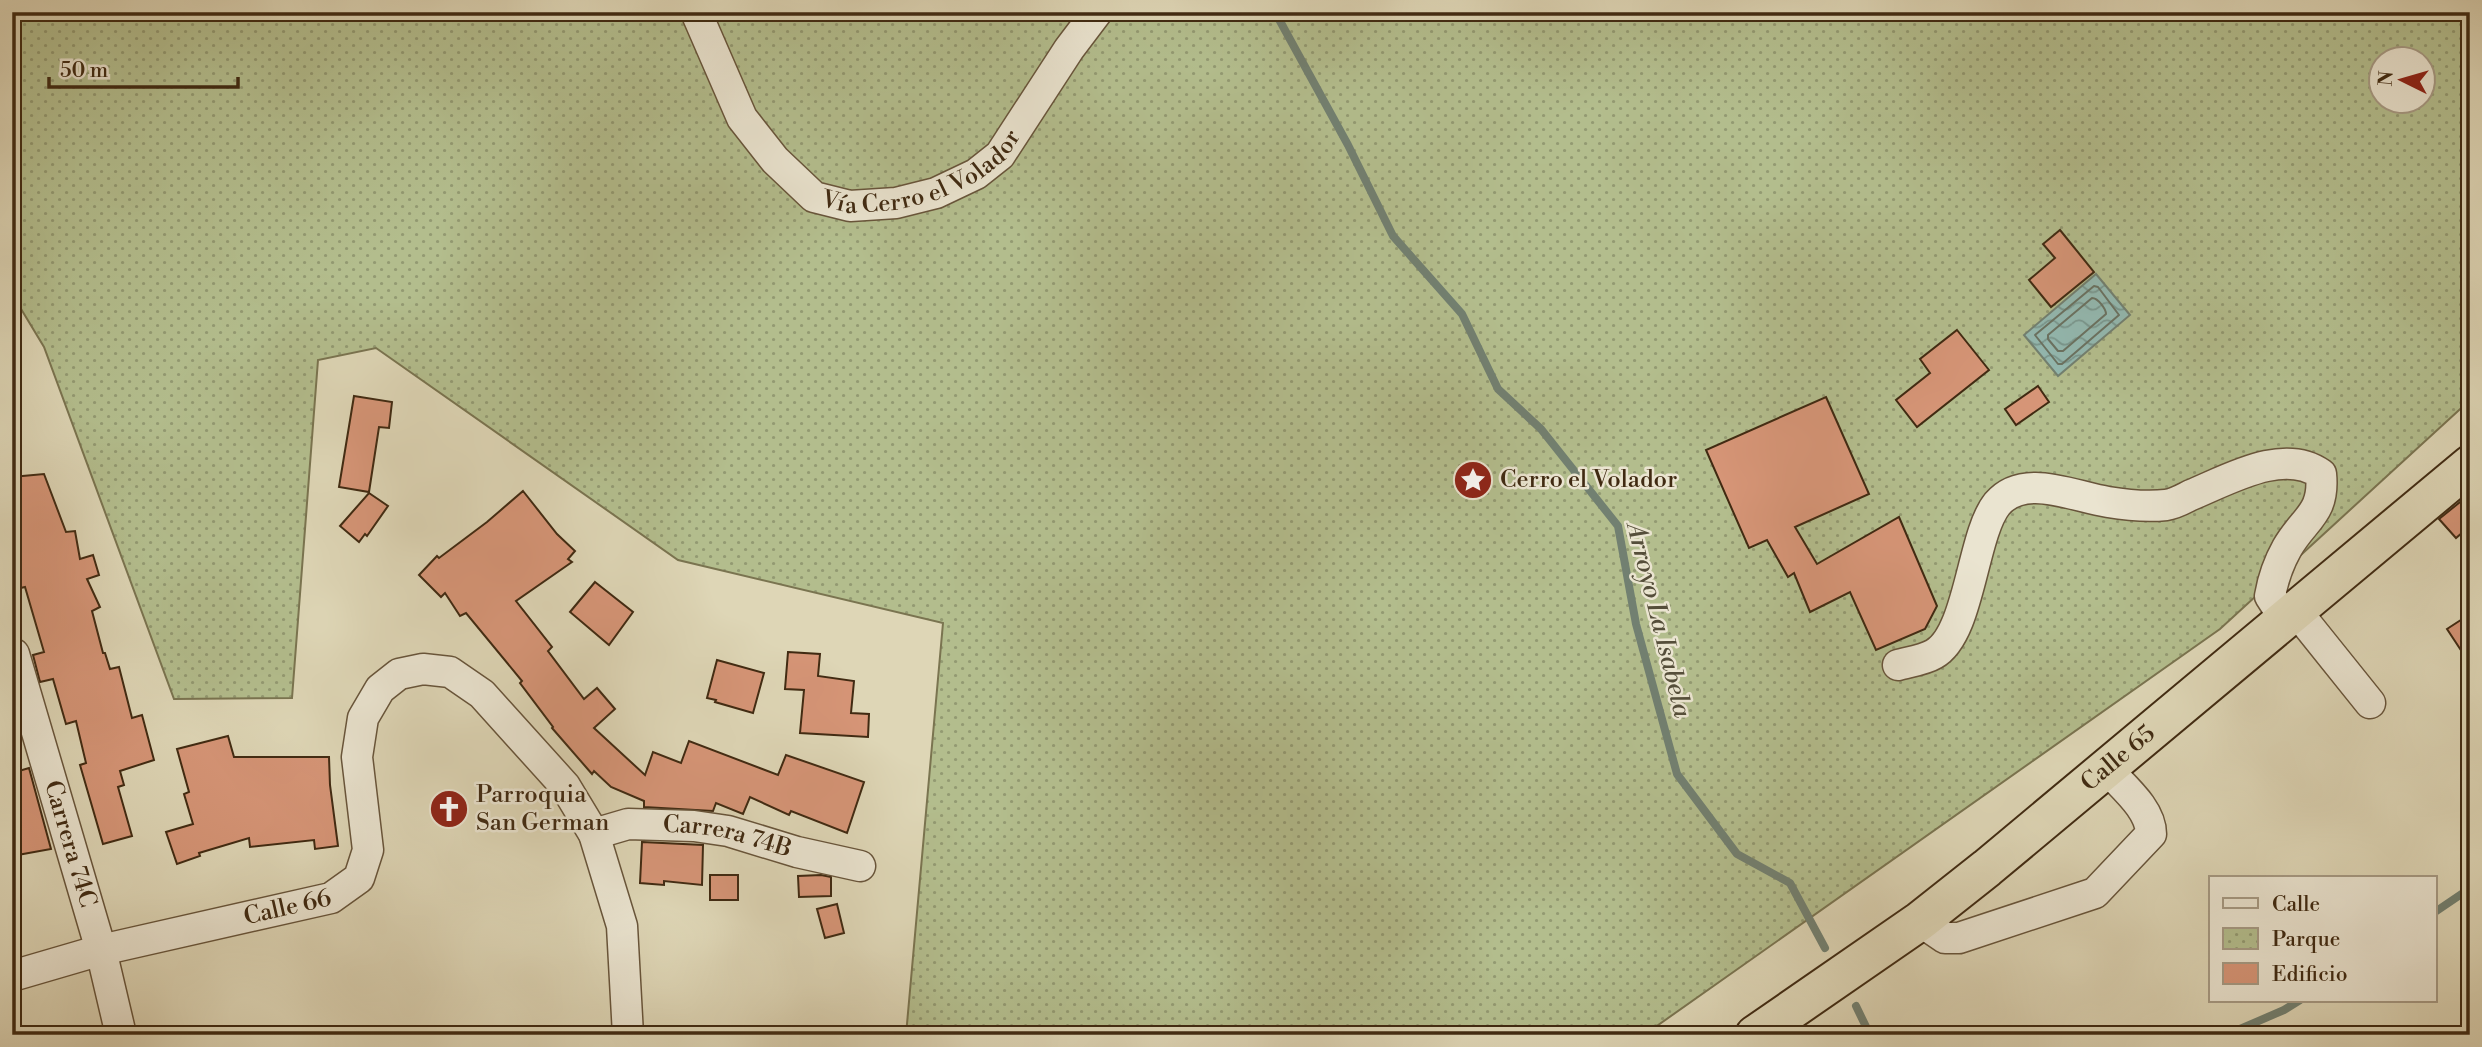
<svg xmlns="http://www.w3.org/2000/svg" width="2482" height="1047" viewBox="0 0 2482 1047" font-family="'Libre Bodoni',serif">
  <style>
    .park { fill: url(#park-dots); stroke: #7a7450; stroke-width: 2; fill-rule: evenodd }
    .water { fill: url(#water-waves); stroke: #728071; stroke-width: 2 }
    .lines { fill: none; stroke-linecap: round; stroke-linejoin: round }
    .shore { stroke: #6a7262; stroke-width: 2 }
    .stream { stroke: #728071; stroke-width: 8 }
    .building { fill: #d69577; stroke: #402a12; stroke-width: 2 }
    .minor-casing { stroke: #68553b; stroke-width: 33 }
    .highway-casing { stroke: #402a12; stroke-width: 42 }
    .minor { stroke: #eae4d0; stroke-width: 30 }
    .highway { stroke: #ded6b6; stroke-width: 38 }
    .labels { text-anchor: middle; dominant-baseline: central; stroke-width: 5; stroke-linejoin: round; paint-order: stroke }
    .street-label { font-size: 24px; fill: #402a12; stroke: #eae4d0 }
    .poi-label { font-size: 24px; fill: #402a12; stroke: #eae4d0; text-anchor: start }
    .water-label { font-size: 26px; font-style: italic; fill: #554e3a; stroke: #eae4d0 }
  </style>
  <defs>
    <pattern id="park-dots" width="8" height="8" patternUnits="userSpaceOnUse" patternTransform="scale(1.75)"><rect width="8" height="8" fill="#b3bd8d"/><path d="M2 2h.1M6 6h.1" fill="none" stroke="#939a72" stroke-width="1.8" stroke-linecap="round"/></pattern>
    <pattern id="water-waves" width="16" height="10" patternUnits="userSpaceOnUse" patternTransform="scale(1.75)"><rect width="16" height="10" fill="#93b9b1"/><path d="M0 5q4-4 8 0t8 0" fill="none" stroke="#79978f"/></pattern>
  </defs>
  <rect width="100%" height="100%" fill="#ded6b6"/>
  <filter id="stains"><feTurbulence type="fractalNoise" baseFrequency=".00286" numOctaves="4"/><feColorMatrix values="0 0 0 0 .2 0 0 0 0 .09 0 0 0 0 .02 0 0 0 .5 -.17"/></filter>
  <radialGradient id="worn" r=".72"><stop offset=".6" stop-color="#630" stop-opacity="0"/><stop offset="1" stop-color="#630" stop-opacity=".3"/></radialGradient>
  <path class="park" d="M12,12H2470V400L2220,629L1644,1035H906L943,623L678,560L376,348L318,360L292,698L174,699L44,347L12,294ZM2380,60H2422V102H2380Z"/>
  <path class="water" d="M2096,274L2130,315L2058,376L2024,335Z"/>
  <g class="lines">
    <g class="shore">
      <path d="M2094,286L2098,287L2119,315L2062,364H2058L2035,335Z"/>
      <path d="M2092,298C2098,298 2106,309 2106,314L2063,351H2058L2048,339V335Z"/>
    </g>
    <g class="stream">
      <path d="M1275,12L1348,145L1393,236L1462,314L1498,389L1541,429L1618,526L1636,624L1677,774L1737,854L1790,883L1825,948"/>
      <path d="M2435,912L2463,893L2470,885"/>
      <path d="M1856,1006L1870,1035"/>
      <path d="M2226,1035L2284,1010L2300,1000"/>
    </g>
  </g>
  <g class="building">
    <path d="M2060,230L2094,272L2051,307L2029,280L2055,258L2043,244Z"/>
    <path d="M1957,330L1989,370L1917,427L1896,400L1930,373L1920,359Z"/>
    <path d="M2038,386L2049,402L2016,425L2005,409Z"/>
    <path d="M354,396L392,402L389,428L379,427L369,492L339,487Z"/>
    <path d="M1826,397L1869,494L1795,527L1817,564L1899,517L1937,606L1925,629L1876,650L1850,592L1810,612L1794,573L1788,577L1767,540L1749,548L1706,450Z"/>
    <path d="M44,474L66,532L75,531L80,559L93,555L99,575L87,579L100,607L92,611L103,653H105L110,669L119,667L132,718L142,715L154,760L120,771L124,785L118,787L132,836L103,844L80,765L86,763L76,721L66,724L53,679L40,682L33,655L44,652L25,587L12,590V477Z"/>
    <path d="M523,491L557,534L575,551L568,559L572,562L516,601L552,647L548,651L584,699L597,688L615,709L594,728L645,775L653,752L681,763L689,741L778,775L786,755L864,782L847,833L791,811L789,815L750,797L743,814L716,803L713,811L644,807V801L611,787L594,771L592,774L552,728L553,727L520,683L522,681L466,613L460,616L445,593L441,597L419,575L437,556L439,558L487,522Z"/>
    <path d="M369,493L388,506L367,536L365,534L359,542L340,526Z"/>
    <path d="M2470,494V526L2456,538L2439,519Z"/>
    <path d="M595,582L633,612L609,645L570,612Z"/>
    <path d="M2470,614V664L2447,629Z"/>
    <path d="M788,652L820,654L818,676L854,681L851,713L869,714L868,737L800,733L804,690L785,689Z"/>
    <path d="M717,660L764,673L753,713L715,702L716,700L707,698Z"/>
    <path d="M228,736L234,757H329L330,785L338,846L315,849L314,840L250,847L249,838L199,853L200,856L177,864L166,832L193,824L184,794L189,792L177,749Z"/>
    <path d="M29,768L51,849L12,856V773Z"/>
    <path d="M642,842L703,845L702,885L664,881V885L640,883Z"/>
    <rect x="710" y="875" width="28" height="25"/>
    <path d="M821,875L831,877V896L799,897L798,876Z"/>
    <path d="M837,904L844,933L825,938L817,909Z"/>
  </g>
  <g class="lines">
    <g class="minor-casing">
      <g id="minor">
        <path id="s1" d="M696,12L742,118L775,160L814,197L850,206L896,203L936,193L976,174L1000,155L1069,49L1097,12"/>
        <path d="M2297,612L2370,703"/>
        <path id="s2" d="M14,654L101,950L121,1035"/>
        <path d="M1898,665C1909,662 1924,660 1934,654C1970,634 1972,535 1997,504C2024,472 2074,497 2108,502C2126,505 2148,507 2166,505C2175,504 2183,499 2191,495C2228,480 2283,447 2321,474C2325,514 2304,518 2287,548C2278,564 2273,579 2270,596L2286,621"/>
        <path id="s3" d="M594,834L628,824L694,826L728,831L797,852L860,866"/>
        <path d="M1920,921L1945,938H1959L2095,893L2151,834C2151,809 2123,787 2107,769"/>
        <path id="s4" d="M12,976L101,950L331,898L359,878L368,850L357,757L363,718L380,689L399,674L423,669L450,672L482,694L565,786L594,834L622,926L628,1035"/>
      </g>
    </g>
    <g class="highway-casing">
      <g id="highway">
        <path id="s5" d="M1755,1035L1920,921L1987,868L2470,465"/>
      </g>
    </g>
    <use href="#minor" class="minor"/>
    <use href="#highway" class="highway"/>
  </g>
  <defs>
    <g id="sight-disc" transform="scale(2.0125)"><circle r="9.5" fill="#8f2418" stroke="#eae4d0"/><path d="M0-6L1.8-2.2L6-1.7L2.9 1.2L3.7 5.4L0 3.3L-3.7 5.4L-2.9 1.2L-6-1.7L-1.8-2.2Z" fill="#fff"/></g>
    <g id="church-disc" transform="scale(2.0125)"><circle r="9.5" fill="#8f2418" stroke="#eae4d0"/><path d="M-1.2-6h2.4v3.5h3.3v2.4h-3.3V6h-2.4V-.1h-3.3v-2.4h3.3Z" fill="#fff"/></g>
  </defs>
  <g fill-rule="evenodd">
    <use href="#sight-disc" x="1473" y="480"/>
    <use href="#church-disc" x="449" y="809"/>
  </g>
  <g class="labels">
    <g class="street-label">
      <text stroke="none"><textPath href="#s1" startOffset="340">Vía Cerro el Volador</textPath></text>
      <text stroke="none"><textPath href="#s5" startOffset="457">Calle 65</textPath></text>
      <text stroke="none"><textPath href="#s3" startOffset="136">Carrera 74B</textPath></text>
      <text stroke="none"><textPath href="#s2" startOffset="198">Carrera 74C</textPath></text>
      <text stroke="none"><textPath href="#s4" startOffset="284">Calle 66</textPath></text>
    </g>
    <g class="poi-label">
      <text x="1500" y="480">Cerro el Volador</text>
      <text x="476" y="795">Parroquia<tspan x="476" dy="28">San German</tspan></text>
    </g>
    <g class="water-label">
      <text transform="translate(1659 620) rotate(76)">Arroyo La Isabela</text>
    </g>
  </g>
  <rect width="2482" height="1047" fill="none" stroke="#ded6b6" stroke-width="42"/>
  <rect x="14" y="14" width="2454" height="1019" fill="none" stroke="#402a12" stroke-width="3.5"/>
  <rect x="21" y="21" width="2440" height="1005" fill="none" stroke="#402a12" stroke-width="2"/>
  <rect x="2209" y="876" width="228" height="126" fill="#eae4d0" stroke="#a69a84" stroke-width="2"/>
  <rect x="2223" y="898" width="35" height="10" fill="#eae4d0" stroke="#a69a84" stroke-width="2"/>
  <text x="2272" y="911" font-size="21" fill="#402a12">Calle</text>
  <rect x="2223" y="928" width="35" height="21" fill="url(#park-dots)" stroke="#a69a84" stroke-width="2"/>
  <text x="2272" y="946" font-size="21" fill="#402a12">Parque</text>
  <rect x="2223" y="963" width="35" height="21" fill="#d69577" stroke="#a69a84" stroke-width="2"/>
  <text x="2272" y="981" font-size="21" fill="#402a12">Edificio</text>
  <g transform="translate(2402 80) rotate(275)"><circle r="33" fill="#eae4d0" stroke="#a69a84" stroke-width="2"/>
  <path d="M0-5L12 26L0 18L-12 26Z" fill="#8f2418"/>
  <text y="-10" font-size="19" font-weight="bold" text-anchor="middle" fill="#402a12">N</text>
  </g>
  <path d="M49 77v10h189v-10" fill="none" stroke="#402a12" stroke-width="3.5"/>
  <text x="60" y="77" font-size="21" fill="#402a12" stroke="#eae4d0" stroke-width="5" paint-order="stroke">50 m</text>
  <rect width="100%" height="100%" filter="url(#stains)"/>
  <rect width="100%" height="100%" fill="url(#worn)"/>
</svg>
